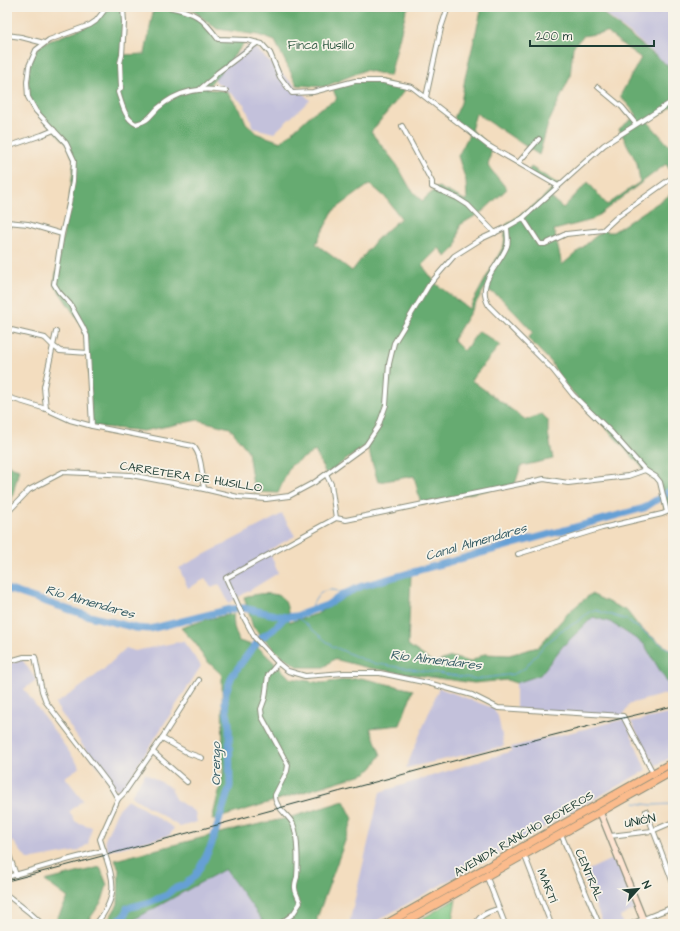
<svg xmlns="http://www.w3.org/2000/svg" width="680" height="931" viewBox="0 0 680 931" font-family="'Architects Daughter',sans-serif">
  <style>
    .industrial { fill: #c3c1db }
    .green { fill: #7dc683; stroke: #4e825c }
    .forest { fill: #66ab71; stroke: #427452; fill-rule: evenodd }
    .lines { fill: none; stroke-linecap: round; stroke-linejoin: round }
    .stream { stroke: #66a0d5; stroke-width: 1 }
    .river { stroke: #66a0d5; stroke-width: 7 }
    .street-casing { stroke: #898d7a; stroke-width: 6 }
    .secondary-casing { stroke: #898d7a; stroke-width: 8 }
    .highway-casing { stroke: #898d7a; stroke-width: 9 }
    .street { stroke: #fff; stroke-width: 4 }
    .secondary { stroke: #fde4d1; stroke-width: 5.5 }
    .highway { stroke: #fbbb8c; stroke-width: 7 }
    .rail { stroke: #1f3d34; stroke-width: 1 }
    .labels { text-anchor: middle; dominant-baseline: central; stroke-width: 3.5; stroke-linejoin: round; paint-order: stroke }
    .park-label { font-size: 12px; fill: #365f48; stroke: #f7f3e8 }
    .street-label { font-size: 12px; fill: #1f3d34; stroke: #f7f3e8 }
    .water-label { font-size: 13px; font-style: italic; fill: #345b64; stroke: #f7f3e8 }
  </style>
  <rect width="100%" height="100%" fill="#f7f3e8"/>
  <filter id="ink" filterUnits="userSpaceOnUse"><feTurbulence type="fractalNoise" baseFrequency=".025" numOctaves="2"/><feDisplacementMap in="SourceGraphic" scale="8" xChannelSelector="R" yChannelSelector="G"/><feConvolveMatrix kernelMatrix="1 2 1 2 8 2 1 2 1" color-interpolation-filters="sRGB"/></filter>
  <filter id="wash" filterUnits="userSpaceOnUse"><feTurbulence type="fractalNoise" baseFrequency=".012" numOctaves="4" result="noise"/><feDisplacementMap in="SourceGraphic" scale="16" xChannelSelector="R" yChannelSelector="G"/><feGaussianBlur stdDeviation="0.9" result="paint"/><feColorMatrix in="noise" values="0 0 0 0 0 0 0 0 0 0 0 0 0 0 0 0 0 1.4 0 .05"/><feComposite in="paint" operator="in"/></filter>
  <g filter="url(#wash)">
    <rect width="100%" height="100%" fill="#f3ddbf"/>
    <g class="industrial">
      <path d="M596,7H673V70L632,35Z"/>
      <path d="M251,44L310,100L274,133L254,128L244,104L215,81L214,73Z"/>
      <path d="M282,514L295,536L269,550L278,573L229,603L219,584L212,588L205,579L188,588L179,568Z"/>
      <path d="M593,617L610,622L644,644L673,692L629,704L623,716L516,709V683L540,675L562,647Z"/>
      <path d="M183,641L201,666L122,790L114,788L83,746L55,704L78,689L103,670L126,648L135,651Z"/>
      <path d="M22,659L36,680L24,689L80,767L65,777L83,800L69,812L76,822L92,827L88,844L78,851L28,860L26,858L13,841L11,842L7,837V665Z"/>
      <path d="M439,688L493,708L498,716L504,746L406,768Z"/>
      <path d="M673,713V756L655,766L631,722Z"/>
      <path d="M625,719L646,770L371,924H349L380,792L512,751L511,747Z"/>
      <path d="M145,773L171,788L175,799L195,812L197,822L180,827L131,796Z"/>
      <path d="M128,799L174,828L170,835L108,851L105,840L117,811Z"/>
      <path d="M616,857L635,909L620,917L623,924H603L582,873Z"/>
      <path d="M225,869L265,924H131L133,920Z"/>
    </g>
    <path class="green" d="M456,899L452,920L449,924H413Z"/>
    <g class="forest">
      <path d="M107,7H123L122,55L145,54L154,7H168L181,9L206,23L218,39L247,40L206,89L226,91L241,111L246,123L258,134L281,142L313,113L337,99L332,87L355,81H383L405,90L371,132L397,165L410,188L422,201L438,187L467,201L466,181L458,156L469,135L454,118L461,103L465,78L482,7H595L673,70V106L648,122L673,150V175L666,164L592,220L554,230L562,265L603,230L607,232H613L673,193V510H665L660,482L645,470L562,381L551,362L528,339L533,332L501,298L485,288L453,340L464,351L479,331L500,345L471,380L526,420L542,414L548,420V433L553,459L521,466L515,484L421,504L414,476L378,482L367,445L326,474L315,451L290,466L278,493L254,492L248,451L230,428L198,420L143,431L92,426L87,336L83,327L54,284L69,204L74,160L66,143L36,111L28,97L29,66L36,50L44,43L90,25ZM607,32L623,45L641,58L620,96L637,115L619,129L637,163L640,182L607,205L588,182L563,208L550,197L561,186L531,167L528,171L553,187L541,200L506,225L504,245L469,309L437,285L422,265L439,248L446,257L456,247L460,225L483,211L507,189L488,166L492,147L471,130L476,113L539,155L548,124L570,77L573,47L583,36ZM370,184L385,197L401,218L376,240L352,271L316,244L333,211Z"/>
      <path d="M188,7H409L406,11L390,76L365,70L324,87L297,85L275,41L258,35L217,29Z"/>
      <path d="M7,462L10,466L19,469L9,510L7,509Z"/>
      <path d="M411,575L408,645L434,663L451,657L470,662L484,654L509,655L538,647L570,611L591,594L627,611L640,628L673,652V692L644,644L610,622L593,617L562,647L540,675L516,683L507,680L474,683L437,678L369,668L334,659L324,667H299L279,654L253,627L244,597C254,594 277,590 284,600C288,605 288,616 290,622L317,614L350,594L367,586Z"/>
      <path d="M233,614L234,627L239,641L258,647L290,678L322,683L361,678L413,690L400,725L370,728L381,755L372,768L366,773L212,820L223,774L222,677L221,674L204,658L196,644L181,628L208,619Z"/>
      <path d="M344,801L353,819L317,918V924H265L225,869L133,920L131,924H106L118,904L119,869L115,860L224,832L292,817Z"/>
      <path d="M100,867L107,885L102,901L86,924H54L68,898L45,881Z"/>
    </g>
    <g class="lines">
      <g class="stream">
        <path d="M310,611C314,601 319,589 332,590C336,590 340,593 344,594"/>
        <path d="M296,616L332,646L371,663L477,679L514,674L525,668L542,648L560,631L577,622L589,612L595,610L627,620L673,652"/>
        <path d="M635,803L652,805L673,804"/>
      </g>
      <g class="river">
        <path d="M7,589L82,614L136,628L150,629L231,609L243,608L285,617L296,616L327,605L344,594L362,586L644,508L673,489"/>
        <path d="M114,924L126,914L127,908L147,903L167,895L173,889L184,885L195,876L203,862L211,846L230,786L229,723L225,702L226,692L232,676L248,654L261,638L274,629L285,617"/>
      </g>
    </g>
  </g>
  <g filter="url(#ink)">
    <g class="lines">
      <g class="street-casing">
        <g id="street">
          <path d="M123,7L124,23L122,55L120,63L121,88L118,92C122,104 125,119 136,124C150,120 149,117 158,108C179,90 200,87 226,91"/>
          <path d="M168,7C195,12 202,17 218,39L247,40L262,44L270,53L280,77L292,93L313,92L355,81H383L412,87L487,145L558,186"/>
          <path d="M7,35L21,37L44,43"/>
          <path d="M598,87L622,107L636,124"/>
          <path d="M200,89L213,78L217,73L257,43"/>
          <path d="M426,97L441,28L448,7"/>
          <path d="M402,126L432,182V187L457,198L468,205L495,233"/>
          <path d="M7,147L42,135L54,130"/>
          <path d="M518,163L539,139"/>
          <path d="M523,218L540,244H545L566,234L603,230L617,217L673,177"/>
          <path d="M7,222L28,224L62,234"/>
          <path d="M507,227C507,233 509,241 507,246C499,267 475,282 489,306L553,370L573,395L612,433L645,470L656,477L660,482L667,512L662,514L602,528L518,554"/>
          <path d="M7,231L10,223"/>
          <path d="M7,329L45,338L53,346L60,351L88,353"/>
          <path d="M7,397L46,409L70,420L92,426L193,446C202,454 202,477 204,489"/>
          <path d="M46,409L44,387L56,332"/>
          <path d="M92,426L87,336L83,327L70,304L59,292L54,284L62,234L69,204L73,181L74,160L66,143L36,111L28,97L27,82L29,66L36,50L49,40L90,25L96,21L107,7"/>
          <path d="M645,470L628,476L568,483L544,479L346,520L336,518L226,578L242,614L255,638L278,663L288,671L305,676L344,673H380L428,683L472,695L498,708L623,716L653,773"/>
          <path d="M326,474L331,484L336,518"/>
          <path d="M7,513L29,490L63,472L131,475L204,489L238,497L266,499L289,496L315,482L366,445L378,427L386,405L389,364L394,343L429,285L454,256L481,239L507,227L523,218L604,145L673,101"/>
          <path d="M7,659L10,661L24,657H35L42,691L46,702L111,787L118,799"/>
          <path d="M278,663L268,675L265,698L261,709L262,717L288,765L287,771L275,795C274,807 288,814 293,824C298,834 298,865 297,877C296,880 295,883 295,886C294,892 299,897 300,903L293,914L280,924"/>
          <path d="M162,738L188,753L202,758"/>
          <path d="M153,752L187,782"/>
          <path d="M646,811L673,883"/>
          <path d="M561,834L599,924"/>
          <path d="M610,836L652,831L673,822"/>
          <path d="M7,849L16,875"/>
          <path d="M524,854L551,924"/>
          <path d="M486,875L505,924"/>
          <path d="M7,877C39,869 71,857 104,851"/>
          <path d="M7,895L30,913L42,924"/>
          <path d="M96,924C123,891 111,875 100,839L118,799L124,793L162,738L199,680"/>
          <path d="M476,924C479,915 490,911 499,909"/>
          <path d="M631,924L673,907"/>
        </g>
      </g>
      <g class="secondary-casing">
        <path id="secondary" d="M600,812L645,924"/>
      </g>
      <g class="highway-casing">
        <g id="highway">
          <path d="M386,924L673,762"/>
          <path d="M401,924L673,771"/>
        </g>
      </g>
      <use href="#street" class="street"/>
      <use href="#secondary" class="secondary"/>
      <use href="#highway" class="highway"/>
      <path class="rail" d="M7,881C229,824 449,758 673,706"/>
    </g>
  </g>
  <g class="labels">
    <g class="park-label">
      <text x="321" y="45">Finca Husillo</text>
    </g>
    <g class="street-label">
      <text transform="translate(191 477) rotate(9)">CARRETERA DE HUSILLO</text>
      <text transform="translate(640 821) rotate(-11)">UNIÓN</text>
      <text transform="translate(524 834) rotate(-30)">AVENIDA RANCHO BOYEROS</text>
      <text transform="translate(589 875) rotate(67)">CENTRAL</text>
      <text transform="translate(547 886) rotate(68)">MARTÍ</text>
    </g>
    <g class="water-label">
      <text transform="translate(476 542) rotate(-16)">Canal Almendares</text>
      <text transform="translate(90 602) rotate(16)">Río Almendares</text>
      <text transform="translate(436 660) rotate(7)">Río Almendares</text>
      <text transform="translate(216 764) rotate(-90)">Orengo</text>
    </g>
  </g>
  <rect width="680" height="931" fill="none" stroke="#f7f3e8" stroke-width="24"/>
  <g transform="translate(638 889) rotate(63)" stroke="#f7f3e8" stroke-width="3" paint-order="stroke">
  <path d="M0-3L7 15L0 10L-7 15Z" fill="#1f3d34"/>
  <text y="-6" font-size="11" font-weight="bold" text-anchor="middle" fill="#1f3d34">N</text>
  </g>
  <path d="M530 40v6h124v-6" fill="none" stroke="#1f3d34" stroke-width="2"/>
  <text x="536" y="40" font-size="12" fill="#1f3d34" stroke="#f7f3e8" stroke-width="3" paint-order="stroke">200 m</text>
</svg>
